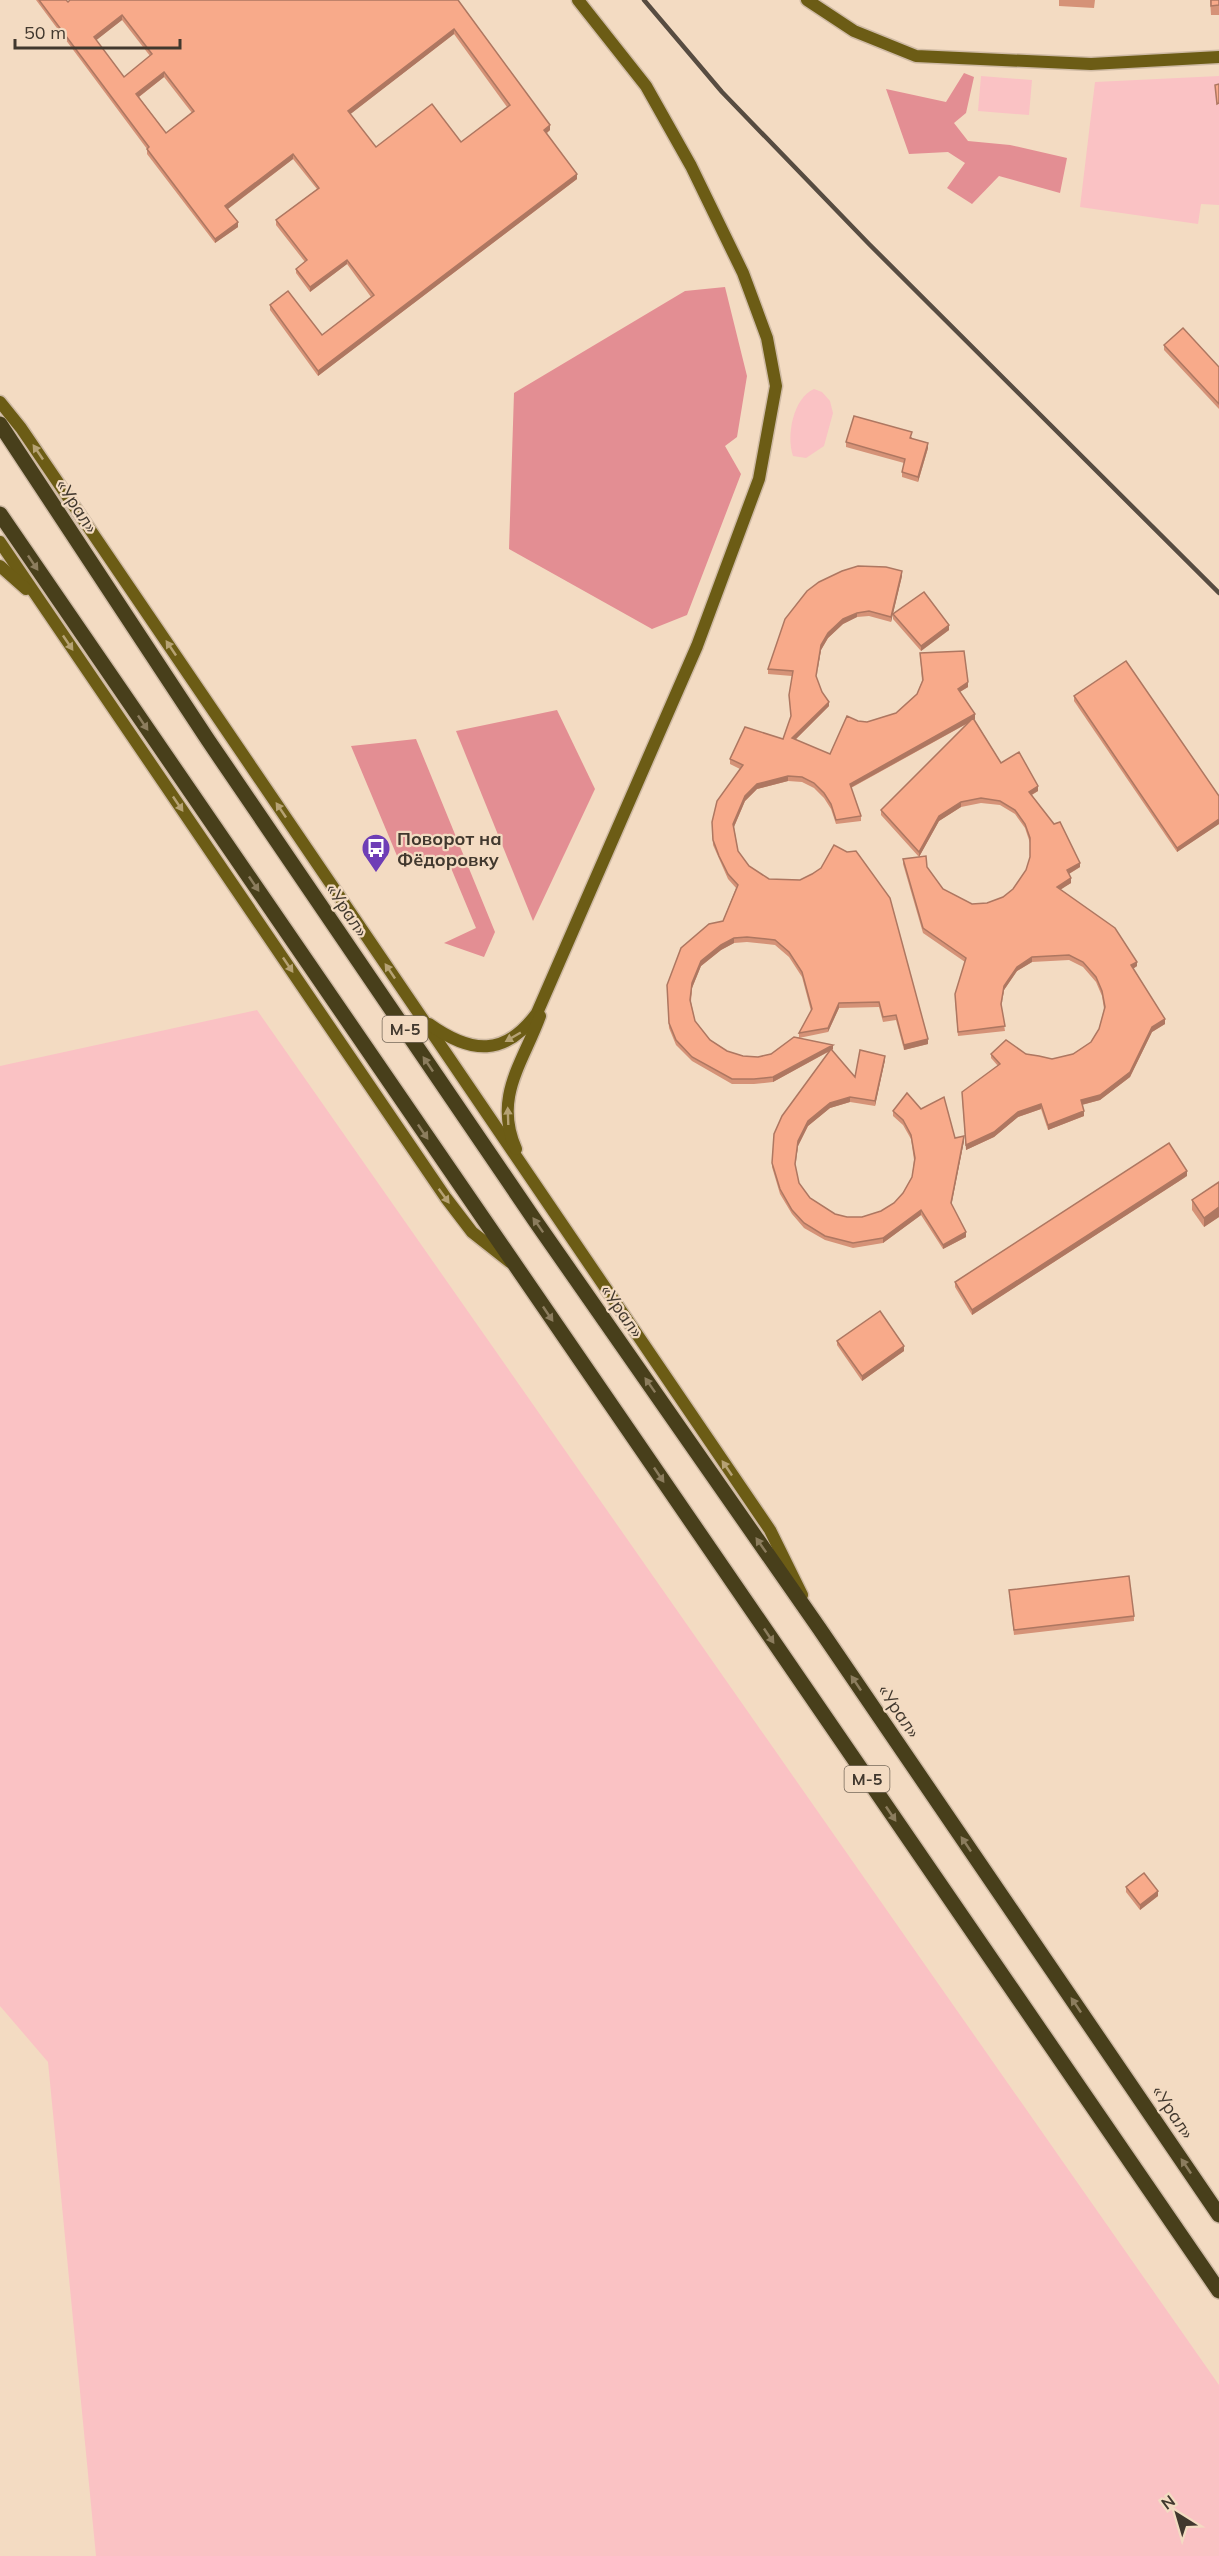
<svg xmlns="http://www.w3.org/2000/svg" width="1219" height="2556" viewBox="0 0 1219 2556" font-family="Mulish,sans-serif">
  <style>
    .green { fill: #fac2c4 }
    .forest { fill: #e38e93 }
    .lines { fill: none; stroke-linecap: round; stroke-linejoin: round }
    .secondary-casing { stroke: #cfbaa4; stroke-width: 15 }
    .primary-casing { stroke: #cfbaa4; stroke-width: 18 }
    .secondary { stroke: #6c5c15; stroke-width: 12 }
    .primary { stroke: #483f1b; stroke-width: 15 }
    .rail { stroke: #574c41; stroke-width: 4.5 }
    .wall { fill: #d59277; fill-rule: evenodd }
    .shaded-wall { fill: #ae7761 }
    .building { fill: #f8aa8a; stroke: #ae7761; stroke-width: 1.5; fill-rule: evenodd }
    .oneway { fill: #b6a274 }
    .oneway2 { fill: #8c7d5e }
    .labels { text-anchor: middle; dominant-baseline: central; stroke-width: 4.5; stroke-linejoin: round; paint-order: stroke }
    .shield { fill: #f3dbc2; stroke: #76695a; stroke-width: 1.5 }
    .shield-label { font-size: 16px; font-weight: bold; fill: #41382e }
    .street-label { font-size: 18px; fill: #41382e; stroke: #f3dbc2 }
    .poi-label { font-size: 18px; font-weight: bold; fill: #41382e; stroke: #f3dbc2; text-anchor: start }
  </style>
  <rect width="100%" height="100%" fill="#f3dbc2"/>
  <g class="green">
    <path d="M981,76L1032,80L1029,115L978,111Z"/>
    <path d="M1219,76V205L1201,204L1198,224L1080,207L1095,82Z"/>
    <path d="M814,389L822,392L830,401L833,413L824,446L806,458L793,456C786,436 793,398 814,389Z"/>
    <path d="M257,1010L1219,2385V2556H96L48,2062L0,2006V1066Z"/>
  </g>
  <g class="forest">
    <path d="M964,73L974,77L966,113L954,123L968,141L1010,145L1067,158L1060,193L999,176L972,204L947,188L965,163L948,152L909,154L886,89L946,102Z"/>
    <path d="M725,287L747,376L737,437L725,446L741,474L687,615L652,629L509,549L514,393L685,291Z"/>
    <path d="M557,710L595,789L533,921L456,731Z"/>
    <path d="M416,739L495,932L484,957L444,943L476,928L451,868L400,863L351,746Z"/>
  </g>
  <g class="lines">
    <g class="secondary-casing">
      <g id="secondary">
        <path d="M807,0L854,31L916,56L1091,64L1219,57"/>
        <path d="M0,402L21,428L770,1530L802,1595"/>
        <path d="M0,542L446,1198L472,1232L510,1262"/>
        <path d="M0,566L26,589"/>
        <path d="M429,1024C471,1054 505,1057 537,1013L697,646L759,479L776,386L767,338L743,273L691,166L646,86L578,0"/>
        <path d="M516,1149C493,1097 523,1063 540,1016"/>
      </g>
    </g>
    <g class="primary-casing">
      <g id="primary">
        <path d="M0,424L208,740L536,1222L819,1628L1219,2215"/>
        <path d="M0,514L1219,2291"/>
      </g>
    </g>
    <use href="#secondary" class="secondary"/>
    <use href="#primary" class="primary"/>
    <path class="rail" d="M644,0L722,92L869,244L1219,593"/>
  </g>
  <g class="wall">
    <path d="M36,0H66L68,2L458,0L550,130L546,134L577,179L318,376L270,310V305L322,335L371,297L347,264L310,292L296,273V269L305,262L276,225V220L317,189L293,159L228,209L238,227L215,243L147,154V149ZM122,20L150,56L124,77L96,40ZM454,34L507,107L461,142L376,147L350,114ZM164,77L192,113L166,133L139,97Z"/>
    <path d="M1059,0H1095L1094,8L1059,6Z"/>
    <path d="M1210,0H1219V15H1211Z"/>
    <path d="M1164,345L1219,367V409L1164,350Z"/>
    <path d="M912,437V438L928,448L918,482L902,477V472L904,463L846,447V442Z"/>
    <path d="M902,576L891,622L869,616L857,617L843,624L828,638L821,650L816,677L822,692L829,706L795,740L830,754L858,721L867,722L896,713L917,694L922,681L920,653L968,687L960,692L975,719H974L1001,763L1038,791L1032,795L1080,867L1069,874L1071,883L1060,889L1137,966L1133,969L1165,1024L1152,1032L1130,1077L1100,1100L1082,1105L1084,1116L1048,1130L1041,1109L1018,1117L994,1137L966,1150L962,1096L998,1066L991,1058V1054H1026L1052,1059L1073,1054L1091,1042L1099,1029L1104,1009L1102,996L1096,982L1083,967L1069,960L1032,962L1017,971L1004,990L1001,1006L1005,1031L958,1036L955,999L965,962L923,933L903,864V859L927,867L943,889L972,904L987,903L1003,897L1013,889L1026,870L1030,857V843L1025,828L1015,814L1000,805L981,803L961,807L939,821L919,857L881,815V810L970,722L851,788L861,816V821L836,824L831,809L824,798L814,788L802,782L788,781L757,789L745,801L734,827L738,851L749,866L928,1044L904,1050L896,1020L883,1022L879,1007L839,1008L828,1032L799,1038L833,1049L832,1050L855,1077L885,1060L875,1106L850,1102L830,1108L808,1126L798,1146L795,1166L799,1183L810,1198L835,1214L847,1217H862L881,1211L894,1203L903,1193L912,1177L914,1160L911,1139L903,1125L893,1116V1111L921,1109L955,1138L964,1141L951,1204L966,1237L943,1249L921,1215L883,1243L853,1248L825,1240L804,1228L792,1214L780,1194L772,1167V1163L828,1052L773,1082L754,1084H732L692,1061L676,1045L669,1028L667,985L723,921L736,888L728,879L713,845L712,822L740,769L730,764V759L783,739L791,717L789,695L792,676L768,674V669ZM747,942L775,945L789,957L802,977L811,1011L799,1033V1037L771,1054L758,1057L743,1056L727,1051L710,1040L695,1021L691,1002L692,988L701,966L721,950L734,943Z"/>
    <path d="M893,614L949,630L921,651L893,619Z"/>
    <path d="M1074,696L1219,796V824L1177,852L1074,701Z"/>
    <path d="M1187,1176L972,1315L955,1287V1282Z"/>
    <path d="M1219,1182V1217L1204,1227L1192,1210V1200Z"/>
    <path d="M837,1341L904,1351L862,1381L837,1345Z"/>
    <path d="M1009,1590L1134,1616V1621L1014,1635Z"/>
    <path d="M1126,1887L1158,1896L1140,1910L1126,1892Z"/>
  </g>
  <g class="shaded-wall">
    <path d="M122,15V20L94,42V37Z"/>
    <path d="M454,29V34L348,116V111Z"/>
    <path d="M164,72V77L136,99V94Z"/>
    <path d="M550,125V130L544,135V130Z"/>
    <path d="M293,154V159L225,211V206Z"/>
    <path d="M577,174V179L318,376V371Z"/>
    <path d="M238,222V227L215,243V239Z"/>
    <path d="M347,260V264L310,292V287Z"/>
    <path d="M928,443V448L918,482V477Z"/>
    <path d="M902,571V576L891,622V617Z"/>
    <path d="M857,613V617L843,624L828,638L821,650L816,680L821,645L828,633L843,619Z"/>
    <path d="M949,625V630L921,651V646Z"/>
    <path d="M968,682V687L958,693V689Z"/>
    <path d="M829,702V706L792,743V738Z"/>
    <path d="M975,714V719L850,788V784Z"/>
    <path d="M788,776V781L757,789L745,801L733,829V824L745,796L757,784Z"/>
    <path d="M1038,786V791L1029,796V792Z"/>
    <path d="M961,802V807L939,821L919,857V852L939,816Z"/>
    <path d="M1219,819V824L1177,852V848Z"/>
    <path d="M1080,863V867L1067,875V870Z"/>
    <path d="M1071,878V883L1057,892V887Z"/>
    <path d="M734,938V943L721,950L701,966L692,988L690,1005L692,983L701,961L721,945Z"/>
    <path d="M1032,957V962L1017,971L1004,990L1001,1009L1004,986L1017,967Z"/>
    <path d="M1137,962V966L1131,970V965Z"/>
    <path d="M839,1003V1008L828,1032V1028Z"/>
    <path d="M1165,1019V1024L1152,1032L1130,1077L1100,1100L1081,1105V1100L1152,1027Z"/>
    <path d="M928,1039V1044L904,1050V1045Z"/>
    <path d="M833,1045V1049L773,1082V1077Z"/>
    <path d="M885,1056V1060L875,1106V1101Z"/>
    <path d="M850,1097V1102L830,1108L808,1126L798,1146L795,1169L798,1141L808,1121L830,1103Z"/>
    <path d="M1041,1104V1109L1018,1117L994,1137L966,1150V1145L1018,1112Z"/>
    <path d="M1084,1111V1116L1048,1130V1125Z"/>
    <path d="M964,1136V1141L951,1207V1203Z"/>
    <path d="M1187,1171V1176L972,1315V1310Z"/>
    <path d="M1219,1207V1217L1204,1227V1218Z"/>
    <path d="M921,1210V1215L883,1243V1238Z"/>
    <path d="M966,1232V1237L943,1249V1245Z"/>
    <path d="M904,1346V1351L862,1381V1376Z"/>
    <path d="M1158,1891V1896L1140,1910V1905Z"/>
  </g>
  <g class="building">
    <path d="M39,0H66L68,2L70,0H458L550,125L544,130L577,174L318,371L270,305L288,291L322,335L374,295L347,260L310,287L296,269L307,260L276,220L319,188L293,154L225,206L238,222L215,239L147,149L149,147ZM122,15L152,54L124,77L94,37ZM454,29L510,105L461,142L432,104L376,147L348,111ZM164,72L194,111L166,133L136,94Z"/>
    <path d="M1211,0H1219V5L1211,6Z"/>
    <path d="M1219,84V103L1217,104L1215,85Z"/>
    <path d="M1183,328L1219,367V404L1164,345Z"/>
    <path d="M854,416L912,432L910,438L928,443L918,477L902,472L905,459L846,442Z"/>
    <path d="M858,566L886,567L902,571L891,617L869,611L857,613L843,619L828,633L821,645L816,676L822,692L829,702L792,738L830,754L847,716L858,721L867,722L896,713L917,694L923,680L920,653L964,651L968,682L958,689L975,714L850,784L861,816L836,820L831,804L824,793L814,783L802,777L788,776L757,784L745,796L733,824L738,851L749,866L769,879L800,880L812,874L821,868L834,845L847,852L856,851L890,898L928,1039L904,1045L896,1015L883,1017L879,1002L839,1003L828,1028L799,1033L812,1009L802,972L789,952L775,940L747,937L734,938L721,945L701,961L692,983L690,1000L695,1021L710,1040L727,1051L743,1056L758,1057L771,1054L794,1037L833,1045L773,1077L754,1079H732L692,1057L676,1040L669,1023L667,985L681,948L709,924L723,921L738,885L728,874L719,856L713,840L712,822L717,801L743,765L730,759L745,727L783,739L791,716L789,695L793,671L768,669L785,619L807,591L819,582L842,571Z"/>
    <path d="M924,592L949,625L921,646L893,614Z"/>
    <path d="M1126,661L1219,796V819L1177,848L1074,696Z"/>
    <path d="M973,718L1001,763L1019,752L1038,786L1029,792L1054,824L1060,822L1080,863L1067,870L1071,878L1057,887L1115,928L1137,962L1131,965L1165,1019L1152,1027L1130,1072L1100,1095L1081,1100L1084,1111L1048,1125L1041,1104L1018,1112L994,1132L966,1145L962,1092L1000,1064L991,1054L1006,1040L1026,1054L1039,1056L1052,1059L1073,1054L1091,1042L1099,1029L1105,1007L1102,991L1096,977L1083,962L1069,955L1032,957L1017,967L1004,986L1001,1004L1005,1026L958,1032L955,994L966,958L923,928L903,859L926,856L927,867L943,889L972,904L987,903L1003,897L1013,889L1026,870L1030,857V838L1025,824L1015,810L1000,801L981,798L961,802L939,816L919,852L881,810Z"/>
    <path d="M831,1049L855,1077L860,1050L885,1056L875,1101L850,1097L830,1103L808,1121L798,1141L795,1164L799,1183L810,1198L835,1214L847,1217H862L881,1211L894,1203L903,1193L912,1177L915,1158L911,1135L903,1120L893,1111L907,1093L921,1109L944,1097L955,1138L964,1136L951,1203L966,1232L943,1245L921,1210L883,1238L853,1243L825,1236L804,1223L792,1210L780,1189L772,1163L774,1134L782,1116Z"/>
    <path d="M1169,1143L1187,1171L972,1310L955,1282Z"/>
    <path d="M1219,1182V1207L1204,1218L1192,1200Z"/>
    <path d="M880,1311L904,1346L862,1376L837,1341Z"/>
    <path d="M1129,1576L1134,1616L1014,1630L1009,1590Z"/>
    <path d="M1144,1873L1158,1891L1140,1905L1126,1887Z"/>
  </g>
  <defs><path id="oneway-solid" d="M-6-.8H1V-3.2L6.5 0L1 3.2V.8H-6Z" transform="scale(1.5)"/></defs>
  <g class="oneway">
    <use href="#oneway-solid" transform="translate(38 452) rotate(-124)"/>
    <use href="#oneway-solid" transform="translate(68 643) rotate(56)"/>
    <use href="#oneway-solid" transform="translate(171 648) rotate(-124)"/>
    <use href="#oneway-solid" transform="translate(178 804) rotate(56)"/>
    <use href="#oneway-solid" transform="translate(281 810) rotate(-124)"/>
    <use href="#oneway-solid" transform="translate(288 965) rotate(56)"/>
    <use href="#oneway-solid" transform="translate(390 971) rotate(-124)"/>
    <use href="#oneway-solid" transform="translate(513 1037) rotate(150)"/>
    <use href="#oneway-solid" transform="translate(508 1116) rotate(-92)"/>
    <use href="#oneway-solid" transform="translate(444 1196) rotate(54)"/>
    <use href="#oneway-solid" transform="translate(727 1468) rotate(-124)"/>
  </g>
  <g class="oneway2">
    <use href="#oneway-solid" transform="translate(33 563) rotate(56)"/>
    <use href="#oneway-solid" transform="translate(143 723) rotate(56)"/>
    <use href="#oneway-solid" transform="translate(254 884) rotate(56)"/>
    <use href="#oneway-solid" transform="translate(428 1064) rotate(-124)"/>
    <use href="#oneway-solid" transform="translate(423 1132) rotate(56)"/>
    <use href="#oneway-solid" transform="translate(538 1225) rotate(-125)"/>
    <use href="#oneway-solid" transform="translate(548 1314) rotate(56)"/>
    <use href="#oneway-solid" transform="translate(650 1385) rotate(-125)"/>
    <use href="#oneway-solid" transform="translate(659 1475) rotate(56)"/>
    <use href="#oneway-solid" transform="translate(761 1545) rotate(-125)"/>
    <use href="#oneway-solid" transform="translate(769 1636) rotate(56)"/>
    <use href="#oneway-solid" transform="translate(856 1683) rotate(-124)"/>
    <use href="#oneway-solid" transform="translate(891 1814) rotate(56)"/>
    <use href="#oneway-solid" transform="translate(966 1844) rotate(-124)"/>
    <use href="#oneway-solid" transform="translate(1076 2005) rotate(-124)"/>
    <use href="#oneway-solid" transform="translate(1186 2166) rotate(-124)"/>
  </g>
  <defs>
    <g id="bus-pin" transform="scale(1.5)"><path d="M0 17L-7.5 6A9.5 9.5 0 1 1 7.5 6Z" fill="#6e3eb6" stroke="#f3dbc2"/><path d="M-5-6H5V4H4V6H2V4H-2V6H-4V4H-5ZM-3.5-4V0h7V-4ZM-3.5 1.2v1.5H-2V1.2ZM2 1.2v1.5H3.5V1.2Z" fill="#fff"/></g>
  </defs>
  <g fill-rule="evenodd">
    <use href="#bus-pin" x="376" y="848"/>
  </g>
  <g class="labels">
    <g class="shield">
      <rect x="382.5" y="1016" width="45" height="26" rx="4.5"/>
      <rect x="844.5" y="1766" width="45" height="26" rx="4.5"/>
    </g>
    <g class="shield-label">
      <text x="405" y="1029">М-5</text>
      <text x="867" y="1779">М-5</text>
    </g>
    <g class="street-label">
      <text transform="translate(77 506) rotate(57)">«Урал»</text>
      <text transform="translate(347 910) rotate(56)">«Урал»</text>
      <text transform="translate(622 1311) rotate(55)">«Урал»</text>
      <text transform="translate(899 1711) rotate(56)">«Урал»</text>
      <text transform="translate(1173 2112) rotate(56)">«Урал»</text>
    </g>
    <g class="poi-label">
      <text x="397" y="838">Поворот на<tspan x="397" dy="21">Фёдоровку</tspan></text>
    </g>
  </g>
  <g transform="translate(1177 2514) rotate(323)" stroke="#f3dbc2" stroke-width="4.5" paint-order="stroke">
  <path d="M0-4.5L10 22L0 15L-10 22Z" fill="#41382e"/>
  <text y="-9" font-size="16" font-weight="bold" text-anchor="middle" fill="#41382e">N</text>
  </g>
  <path d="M15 39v9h165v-9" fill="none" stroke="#41382e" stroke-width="3"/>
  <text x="24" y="39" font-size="18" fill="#41382e" stroke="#f3dbc2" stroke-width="4.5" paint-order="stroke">50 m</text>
</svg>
